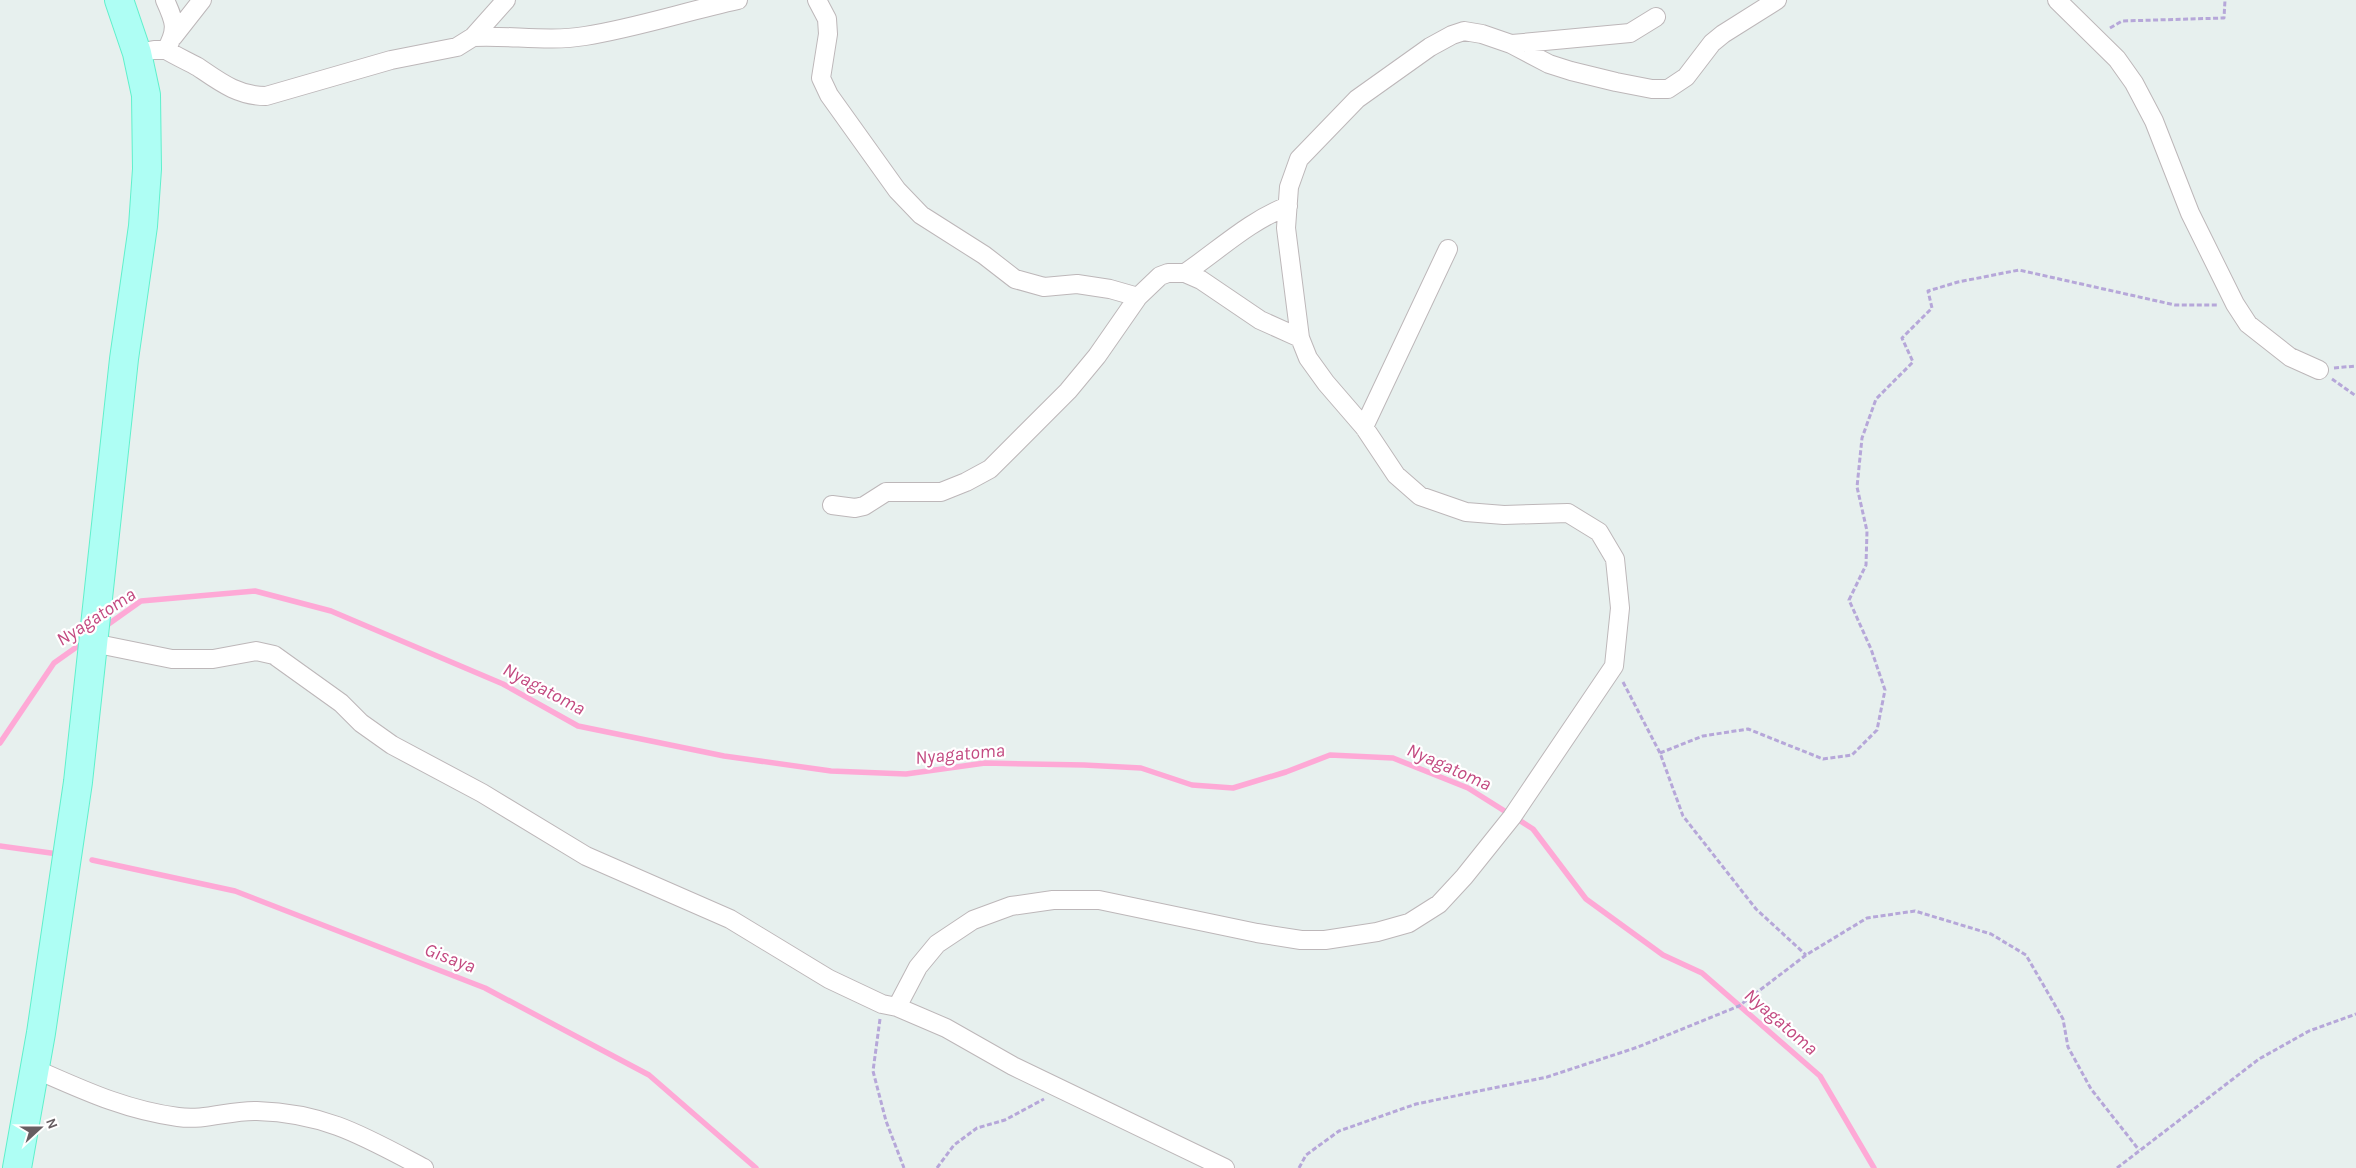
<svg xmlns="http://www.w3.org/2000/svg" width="2356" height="1168" font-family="Karla,sans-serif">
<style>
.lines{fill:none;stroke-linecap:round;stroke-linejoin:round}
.stream{stroke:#fea9d6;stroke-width:5.5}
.minor-casing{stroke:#bdb7b9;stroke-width:20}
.primary-casing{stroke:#60f0cc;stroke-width:30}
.path{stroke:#b6a7d9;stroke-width:3;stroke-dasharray:5 2.5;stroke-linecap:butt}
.minor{stroke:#fff;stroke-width:18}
.primary{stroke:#aefef4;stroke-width:28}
.labels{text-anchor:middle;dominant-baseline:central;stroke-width:4.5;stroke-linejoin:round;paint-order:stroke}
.water-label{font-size:19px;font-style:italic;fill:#c34a81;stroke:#fff}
</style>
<rect width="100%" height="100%" fill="#e7f0ee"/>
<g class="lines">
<path class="stream" d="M103,628L141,601L255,591L331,611L503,684L578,726L724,756L831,771L906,774L985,763L1084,765L1141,768L1192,785L1233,788L1286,772L1330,755L1393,758L1468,788L1533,829L1586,899L1663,955L1702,973L1820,1076L1874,1168
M0,743L54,663L85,641
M0,846L58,854
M92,860L235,891L485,988L649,1075L756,1168"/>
<g class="minor-casing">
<path id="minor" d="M817,0L827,19L828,34L821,78L829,95L897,190L921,215L984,255L1015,279L1044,287L1077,284L1110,289L1138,297
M2057,0L2117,59L2134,83L2154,121L2190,213L2235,304L2248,324L2290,357L2319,370
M173,37L202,0
M473,37C510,35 548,42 585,36C636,28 687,11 738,0
M1512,44L1630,33L1656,17
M166,50C176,56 187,61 198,67C220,82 238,96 266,96L391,60L457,47L473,37L506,0
M137,53L154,50H166C178,29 175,22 165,0
M1185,273C1219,250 1249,221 1288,206
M1364,427L1448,249
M832,505L855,508L864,506L886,492H941L966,482L990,469L1068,391L1097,356L1138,297L1160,276L1168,273H1185L1201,280L1260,320L1300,338
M93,643L172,659H213L256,651L274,655L341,703L361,723L392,745L482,793L586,856L730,919L829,979L882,1004L897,1007L946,1028L1013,1066L1225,1168
M897,1007L918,967L937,944L973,920L1011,906L1053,900H1099L1257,933L1301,940H1325L1377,932L1409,923L1439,904L1464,877L1512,817L1614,666L1620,608L1615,559L1599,532L1568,513L1504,515L1466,512L1420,496L1396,475L1364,427L1326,383L1308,358L1300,338L1286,228L1289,187L1299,159L1357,99L1430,47L1452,35L1464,31L1482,34L1511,44L1549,64L1571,71L1616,82L1652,89H1668L1686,77L1712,43L1723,34L1777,0
M35,1069C83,1090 125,1110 178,1117C205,1121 230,1110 257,1111C326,1113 365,1137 424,1168"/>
</g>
<g class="primary-casing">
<path id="primary" d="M17,1168L41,1033L78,782L124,359L143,226L147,169L146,95L137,53L119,0"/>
</g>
<path class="path" d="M2110,28L2122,21L2224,18L2225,0
M2334,368L2356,366
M2332,379L2356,396
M1623,682L1660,753L1683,816L1756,909L1806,955
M1660,753L1703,736L1748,729L1823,759L1852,755L1877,730L1885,690L1871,649L1849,600L1866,565L1867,531L1857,487L1862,438L1876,399L1913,362L1902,338L1932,308L1928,291L1958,282L2019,270L2175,305H2217
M880,1019L873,1071L886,1121L904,1168
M937,1168L954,1145L977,1128L1005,1120L1044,1099
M1299,1168L1306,1155L1339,1131L1416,1104L1547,1077L1638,1047L1739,1006L1806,955L1867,918L1915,911L1991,934L2026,955L2063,1019L2068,1047L2091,1089L2139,1150
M2117,1168L2259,1059L2309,1031L2356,1014"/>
<use href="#minor" class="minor"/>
<use href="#primary" class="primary"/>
</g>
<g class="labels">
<g class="water-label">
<text transform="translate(96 617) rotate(-33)">Nyagatoma</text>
<text transform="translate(544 689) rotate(28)">Nyagatoma</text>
<text transform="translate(960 754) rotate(-5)">Nyagatoma</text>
<text transform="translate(1449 767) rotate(24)">Nyagatoma</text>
<text transform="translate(450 958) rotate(21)">Gisaya</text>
<text transform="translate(1781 1022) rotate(41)">Nyagatoma</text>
</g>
</g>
<g transform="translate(40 1128) rotate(69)" stroke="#ffffff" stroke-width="4" paint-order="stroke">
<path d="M0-4L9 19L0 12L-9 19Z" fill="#675e62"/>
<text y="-8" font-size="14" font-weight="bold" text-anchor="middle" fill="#675e62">N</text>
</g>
</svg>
